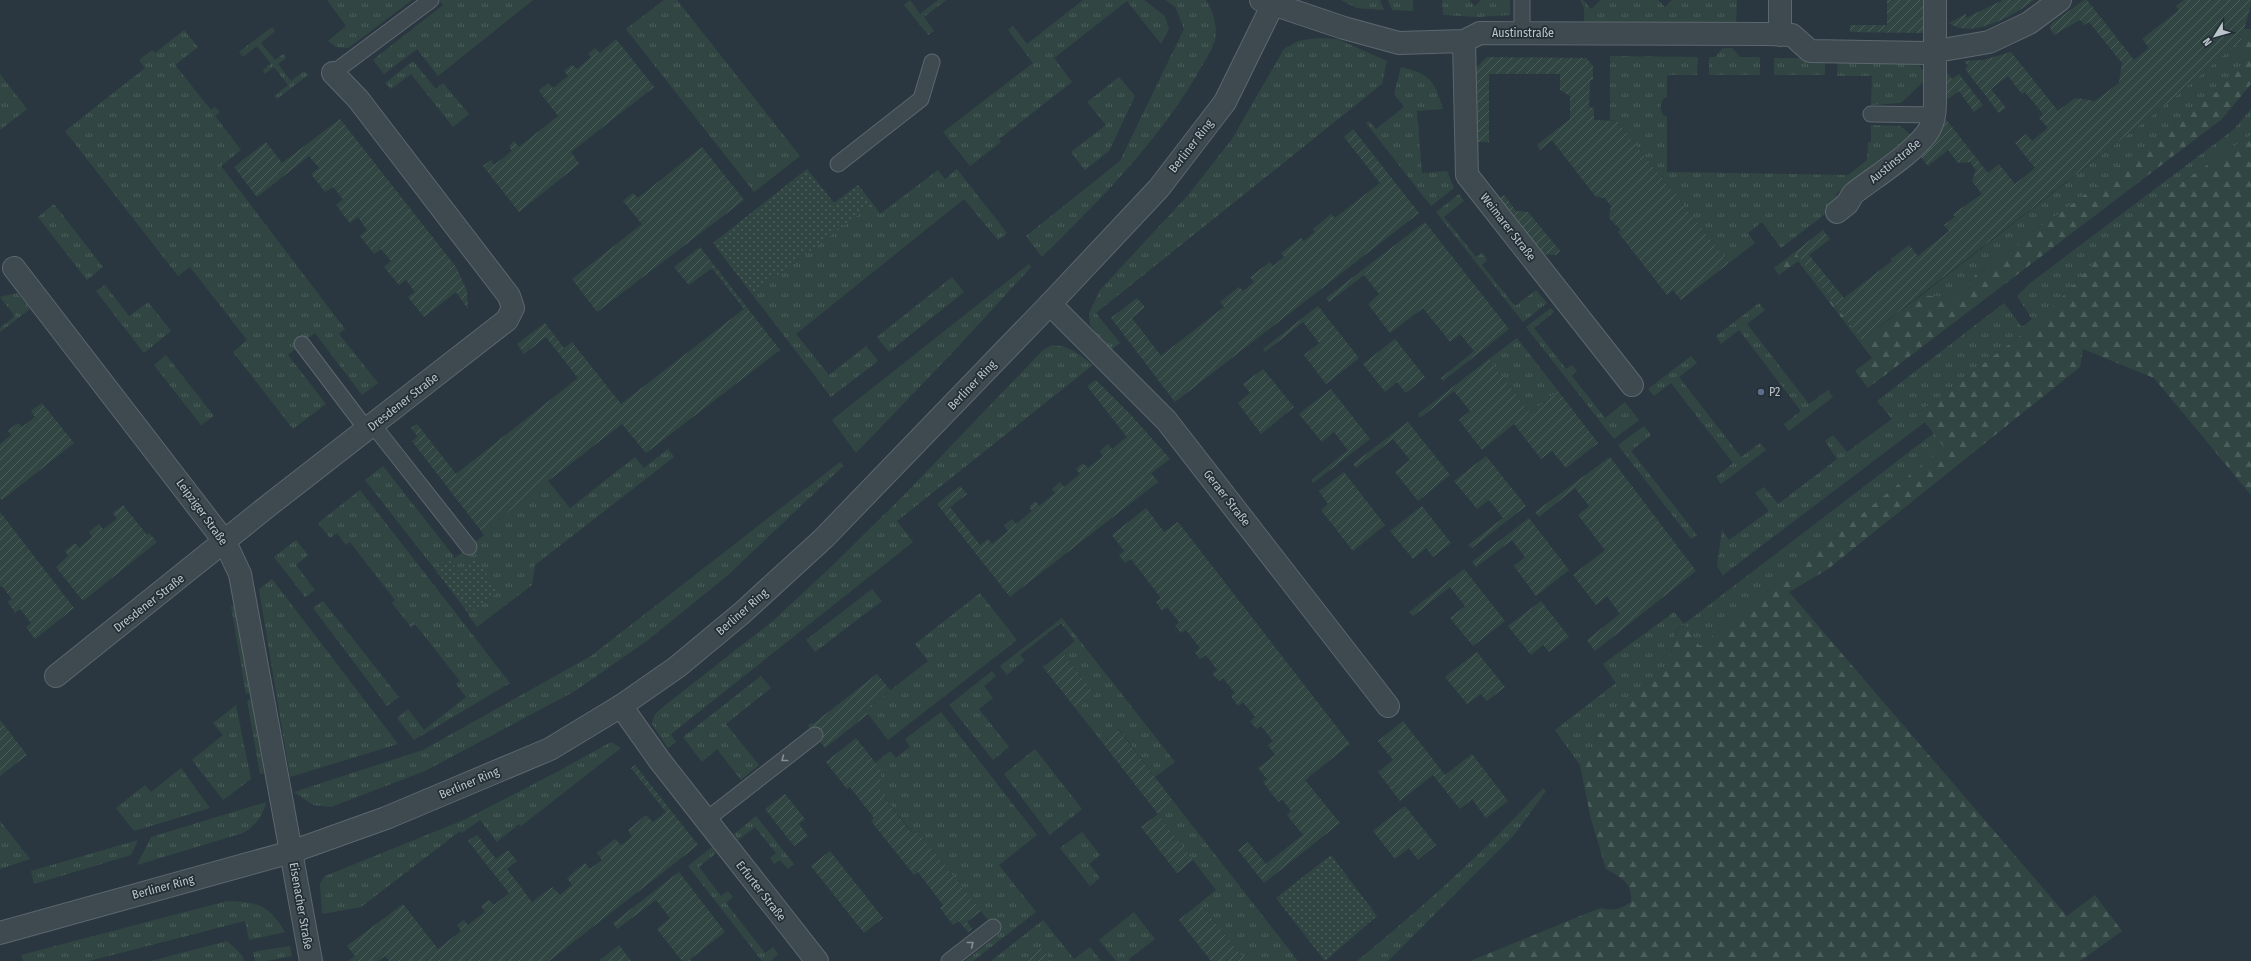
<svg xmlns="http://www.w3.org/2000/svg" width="2251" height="961" font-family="'Fira Sans Condensed',sans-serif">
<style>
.grass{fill:url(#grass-tufts)}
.forest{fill:url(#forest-firs)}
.park{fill:url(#park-dots)}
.garden{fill:url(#garden-furrows)}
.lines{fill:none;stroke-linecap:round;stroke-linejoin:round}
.service-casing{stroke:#5c676e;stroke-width:17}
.minor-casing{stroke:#5c676e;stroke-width:24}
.tertiary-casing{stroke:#5c676e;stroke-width:24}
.service{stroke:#3f4950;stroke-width:15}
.minor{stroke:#3f4950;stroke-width:22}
.tertiary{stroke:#3f4950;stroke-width:22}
.oneway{stroke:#838d93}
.service-dot{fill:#5c6f8a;stroke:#232e36;stroke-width:1.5}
.labels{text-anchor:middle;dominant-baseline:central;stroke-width:3.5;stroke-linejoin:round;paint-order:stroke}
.street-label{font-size:12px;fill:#bbc4ca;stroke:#232e36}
.poi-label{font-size:12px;fill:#bbc4ca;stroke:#232e36;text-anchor:start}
</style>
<defs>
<pattern id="grass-tufts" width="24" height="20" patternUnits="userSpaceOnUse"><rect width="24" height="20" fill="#314643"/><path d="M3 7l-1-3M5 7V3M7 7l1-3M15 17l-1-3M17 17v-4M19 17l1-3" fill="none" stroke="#4d5f5d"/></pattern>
<pattern id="forest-firs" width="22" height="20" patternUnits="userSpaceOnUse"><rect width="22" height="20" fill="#314643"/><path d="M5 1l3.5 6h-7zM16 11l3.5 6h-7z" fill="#4d5f5d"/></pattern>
<pattern id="park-dots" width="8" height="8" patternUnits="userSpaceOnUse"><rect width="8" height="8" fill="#314643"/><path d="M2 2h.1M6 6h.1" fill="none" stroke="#4d5f5d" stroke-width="1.8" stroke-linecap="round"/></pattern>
<pattern id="garden-furrows" width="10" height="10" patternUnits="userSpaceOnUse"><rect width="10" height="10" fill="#314643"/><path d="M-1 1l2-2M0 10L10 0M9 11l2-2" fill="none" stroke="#4d5f5d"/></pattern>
</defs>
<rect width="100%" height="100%" fill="#2b3740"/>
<path class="grass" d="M327,0H412L348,48L336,47L328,41L346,26Z
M439,0H533L438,76L417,49L384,74L373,60L443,5Z
M664,0H677L800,156L754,192L626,29Z
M910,0L920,14L938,0H946L924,17L934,31L928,35L904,5Z
M1083,0H1144L1165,16L1169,29L1161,44L1127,1L1054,58L1072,82L999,139L1001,142L970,166L943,132L1033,63L1008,30L1013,26L1027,44Z
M1166,0H1206C1213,11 1218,27 1215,40C1211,53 1201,66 1195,78C1154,146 1098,202 1042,257L1026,236L1120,161L1184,29L1176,8Z
M1341,0H1380L1384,10L1357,8Z
M1388,0H1413V11L1392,10Z
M1442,0H1469L1475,6L1481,0H1510V15L1478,17L1443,15Z
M1580,0H1583L1591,9L1601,0H1658L1665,7L1672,0H1737L1736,26L1584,25V8Z
M272,27L275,31L261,43L275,60L283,54L286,58L278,64L291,81L304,71L308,75L277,99L274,96L288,85L274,67L265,74L263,70L271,64L257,46L243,57L239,52Z
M184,30L198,47L175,65L211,110L215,107L220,112L215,116L241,150L221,166L345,329L339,334L378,383L362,395L315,333L288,355L326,404L293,429L233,352L247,340L190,267L178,276L65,131L145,68L139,60L152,50L155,53Z
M1318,38L1337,39L1387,61L1382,84L1096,313L1120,343L1112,349H1107L1090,325L1089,313L1100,290L1189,194L1232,139L1284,49L1298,41Z
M2236,44L2244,61L2220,90L2194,105L2180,124L2158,140L2123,161L2107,179L2027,236L2017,247L1975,275L1969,288L1952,298L1922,295L2168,103Z
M1723,48H1732L1740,57H1760V75H1709V57H1715Z
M1610,56L1698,57L1697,75H1667V98H1664C1659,105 1660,110 1664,116H1667V172L1848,175L1867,160L1868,142H1871V125L1900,126L1911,135L1836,194L1842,201L1781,248L1762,222L1748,233L1755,243L1729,263L1617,121L1610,120Z
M1774,58H1825V75H1774Z
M1838,58L1915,59L1923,71L1924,81L1901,103L1871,105L1872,76H1837Z
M413,61L436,89L443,83L469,114L453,127L411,74L391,89L385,83Z
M1401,67C1429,73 1435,81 1443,109L1417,111L1422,173L1447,171L1454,188L1431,206L1366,123L1369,121L1376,129L1404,107L1394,94Z
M0,74L27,109L0,130Z
M1119,77L1135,96L1109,151L1085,170L1071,152L1106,125L1087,102Z
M2251,109V135L2144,208L2040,321L1918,413L1925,422L1723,575L1717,566L1722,530L1729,540L1769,511L1755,493L1764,487L1778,504L1837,459L1825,441L1833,435L1847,452L1892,419L1877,401L2004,303L2022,327L2032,319L2017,296L2029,284L2233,130Z
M957,169L1007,233L998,240L964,199L796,334L829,375L866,346L878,361L831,397L752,294L873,204L880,214L938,170L945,179Z
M1459,194L1464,201L1444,217L1476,257L1482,253L1487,260L1482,265L1515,306L1536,290L1547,303L1523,322L1436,212Z
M54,204L103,267L87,280L38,217Z
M1029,264L1031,267L955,350L856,453L832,420Z
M952,277L964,292L889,352L877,337Z
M105,285L129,316L148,302L171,331L144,353L96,291Z
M17,293L30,309L0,332V328L15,316L0,297Z
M1759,303L1765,310L1747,324L1809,404L1828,390L1833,397L1789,431L1784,424L1801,411L1739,330L1721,344L1716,336Z
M1551,308L1554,312L1534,328L1566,369L1572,365L1577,371L1572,376L1605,418L1625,402L1639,420L1614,439L1526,327Z
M1517,338L1558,391L1530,413L1489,359Z
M1052,345C1069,345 1080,355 1093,365L897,521L913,542L671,734L676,742L668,748L652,724L654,716L658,711L774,620L835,563L907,492L1043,350Z
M166,355L214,416L201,425L154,365Z
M1691,356L1697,363L1679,377L1741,457L1760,443L1766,450L1721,484L1716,477L1733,463L1671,383L1654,396L1648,389Z
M1644,426L1651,435L1631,451L1697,535L1691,539L1618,445Z
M1934,433L1944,447L1700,646L1684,624L1676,630L1669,662L1603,728L1580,765L1555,730L1616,683L1603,664L1674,612L1684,624Z
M668,449L674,457L535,565L532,585L477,627L468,615L499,591L458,571L448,558L434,568L365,480L383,466L455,558L484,535L482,532L548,481L570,508L635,457L644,468Z
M840,462L843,466L728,575L648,640L575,691L425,771L331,807L313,805L294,792L423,750L591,656Z
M360,490L510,683L414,740L397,718L408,709L424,730L466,697L456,684L460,681L415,624L411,627L392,603L395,600L350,542L346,545L337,533L330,538L318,523Z
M296,540L308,555L296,565L315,590L305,597L274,557Z
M272,579L398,744L290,777L259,589Z
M872,589L882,601L815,652L806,640Z
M980,593L1017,640L888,740L865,710L928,661L915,644Z
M323,601L399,697L387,706L313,608Z
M231,606H235L250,693L246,694Z
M1062,618L1175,762L1155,777L1119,729L1102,742L1076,709L1095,694L1062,652L1075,641L1061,623L1020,655L1025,660L1007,675L1000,666Z
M992,671L996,676L984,686L993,698L979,709L1009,747L993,760L949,705Z
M761,676L771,688L726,724L759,765L741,780L717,749L702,762L683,737Z
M251,699L264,773L260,774L247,700Z
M236,705L251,779L223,800L192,760L223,735L213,723Z
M941,712L1037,835L999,865L1036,912L973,961H965L999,934L919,833L912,832L880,792L881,770L875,763L890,751L896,758L910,747L905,739Z
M611,742L621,748L521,826L519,824L497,842L480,820L462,833L460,831L361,907L322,914L320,884L325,876L466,819L557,772Z
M1035,749L1082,809L1050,835L1004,774Z
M181,768L210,808L134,831L116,808L145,785L151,792Z
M1543,788L1546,791L1514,835L1388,961H1357C1423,907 1486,850 1543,788Z
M266,802C263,816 256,825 243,833L137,865L151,837Z
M1174,802L1298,961H1246L1200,903L1216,890L1158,814Z
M756,816L794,864L788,869L780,860L774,864L770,858L776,853L755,827L738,840L734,834Z
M0,821L30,859L0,869Z
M1082,832L1100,855L1089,864L1100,878L1090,886L1060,848Z
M138,840L131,855L34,884L31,871Z
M712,847L716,853L699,867L721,896L728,891L733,897L726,903L765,953L773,947L778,954L771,961H762L688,866Z
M227,901C259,902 268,905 285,932L249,940L245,921L89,961H23L21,955Z
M1134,912L1155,939L1129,959L1130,961H1116L1099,940Z
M1043,920L1074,959L1090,947L1101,961H1051L1041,948L1024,961H991Z
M227,941L242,955L244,961H151Z
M290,946L292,956L267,961H255L253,952Z"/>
<path class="forest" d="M2244,29H2251V84L2222,119L1868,388L1855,371L1872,358L1798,261L1779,275L1774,268L1795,252L1862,340L1922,295L1952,298L1969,288L1975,275L2017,247L2027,236L2107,179L2123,161L2158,140L2180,124L2194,105L2220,90L2244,61L2236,44L2241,40Z
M2251,135V495L2154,378L2083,349L2080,367L1828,569L1789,592L2067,916L2095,895L2122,931L2080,961H1470L1600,908C1613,911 1620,910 1631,902C1633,882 1621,878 1606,869L1591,819L1580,765L1603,728L1669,662L1676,631L1684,624L1700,646L1944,447L1918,413L2040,321L2144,208Z"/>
<path class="park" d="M807,169L834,203L858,185L873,204L752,294L713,243Z
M448,558L458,571L474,558L499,591L469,614L434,568Z
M1331,855L1377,916L1325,961L1276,898Z"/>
<path class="garden" d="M1887,0H1923V33L1850,32V25H1887Z
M2003,0H2034C2015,15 1971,40 1949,23L1966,14V18Z
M2084,0H2087L2134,60L2149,48L2142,39L2179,10L2176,6L2184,0H2251V5L2241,40L2168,103L1862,340L1795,252L1823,230L1830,239L1809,255L1844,298L1892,261L1891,259L1909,245L1918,256L1949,231L1944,225L1955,217L1953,214L1982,194L1972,181L1976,170L1970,162L1958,163L1948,150L1928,166L1919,155L1939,136L1945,118L1988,173L1999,164L2015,184L2035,168L2015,143L2026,134L2032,141L2048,128L2039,118L2043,114L2025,92L2022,94L2008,76L1991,89L2006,108L1999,113L1965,69L1968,66L1964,61L1983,60L2011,52L2058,111L2075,98L2095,101L2119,83L2122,63L2089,22L2084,25L2080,20L2054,35L2050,28L2051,24Z
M616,39L654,87L571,152L579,164L519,212L483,166L491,160L494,165L512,151L509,146L514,141L519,147L558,116L539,91L548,83L553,88L568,76L564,71L572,65L577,69L591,57L588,54L595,48L600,53Z
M1487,57L1586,58L1593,66V80H1590L1589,107L1594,108V120L1617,121L1729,263L1681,300L1673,290L1667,295L1618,232L1621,230L1609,218L1611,206L1605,198L1596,197L1552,140L1540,150L1537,145L1570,119V96L1560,90V74H1489V142H1474L1473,71Z
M1947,73L1952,79L1959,74L1983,105L1974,112L1959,91L1948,99L1945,97L1944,75Z
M340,119L456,267L467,291L468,309L456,292L424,317L408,297L415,292L406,280L399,285L384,267L391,261L381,249L374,254L360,236L367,230L358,217L350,223L336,205L343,199L333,187L325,192L311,174L319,168L309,156L257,197L234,167L266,142L282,163Z
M1353,129L1419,213L1175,402L1111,318L1137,298L1145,307L1132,318L1161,356L1224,307L1220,302L1239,287L1243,291L1254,282L1250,277L1270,262L1273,266L1284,257L1281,253L1301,238L1304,241L1315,232L1313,229L1331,214L1335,218L1380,183L1344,137Z
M702,147L744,200L597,312L572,279L642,224L623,201L633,193L638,198Z
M1504,195L1516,211L1528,212L1560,251L1556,255L1539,254L1497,200Z
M1425,222L1509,329L1443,381L1441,378L1474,351L1460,334L1450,342L1423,308L1390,333L1368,304L1379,294L1364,275L1329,302L1326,298Z
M700,247L780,350L646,453L622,424L482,532L412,441L418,437L411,428L417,424L456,474L578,378L546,337L524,354L517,344L545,323L564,348L572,342L621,404L744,309L712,268L689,285L674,267Z
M1318,306L1359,358L1326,384L1304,355L1319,343L1303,322L1265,352L1263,349Z
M1395,339L1425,377L1406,393L1397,382L1385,392L1363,364Z
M1489,359L1530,413L1558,391L1598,443L1566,468L1552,451L1541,459L1514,424L1482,450L1459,420L1470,411L1454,391L1420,418L1418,414Z
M1263,369L1294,407L1261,434L1238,403L1250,393L1243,384Z
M1096,380L1131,415L1170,459L1151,473L1158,482L1010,597L937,504L960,486L967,494L950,507L980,545L988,539L992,544L1008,531L1004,526L1012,519L1016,524L1032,511L1029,507L1035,501L1039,506L1055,493L1052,489L1060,482L1064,487L1080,474L1076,469L1083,463L1088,468L1103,456L1100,451L1108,444L1112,449L1127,437L1087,386Z
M1331,389L1370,439L1313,483L1311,480L1348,450L1334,432L1322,442L1299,414Z
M42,403L74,443L2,500L0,498V444L11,435L8,431L18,423L22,427L35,417L31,411Z
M1408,422L1450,475L1418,501L1395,472L1410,460L1393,439L1356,468L1353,464Z
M1486,456L1526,506L1472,548L1468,545L1503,518L1489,500L1477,509L1454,481Z
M1610,457L1696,571L1595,651L1587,640L1620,614L1607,596L1596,605L1573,575L1605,550L1578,515L1589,506L1575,488L1539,517L1535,512Z
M1344,472L1385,525L1353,551L1321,510L1328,504L1319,491Z
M123,505L147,535L149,533L157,542L83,601L56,567L68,556L65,551L75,543L79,548L92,537L89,532L99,524L103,529L117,519L113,513Z
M1422,506L1451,543L1433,557L1426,548L1413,559L1390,531Z
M1146,508L1164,532L1178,522L1350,744L1305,780L1340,823L1264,883L1238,850L1248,842L1266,864L1303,835L1287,815L1291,811L1282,799L1278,802L1263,782L1267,779L1258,768L1275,755L1268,745L1273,741L1261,726L1256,729L1250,721L1255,717L1243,702L1238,706L1231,696L1235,693L1223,678L1219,681L1212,674L1217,670L1206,655L1200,659L1195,653L1200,648L1186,630L1181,633L1175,626L1179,622L1167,607L1162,611L1156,602L1161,598L1131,559L1125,563L1119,555L1124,551L1112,535Z
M0,512L74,608L35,639L26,627L31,623L20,609L15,613L8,602L12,599L2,586L0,587Z
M1529,518L1569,570L1536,596L1514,566L1525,557L1512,540L1476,567L1472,562Z
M1464,569L1505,621L1473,646L1450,618L1465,606L1450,587L1413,616L1409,612Z
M1541,601L1569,637L1549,652L1543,645L1531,655L1508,626Z
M1062,652L1095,694L1076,709L1043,667Z
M1477,652L1505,687L1487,701L1481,694L1467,704L1445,677Z
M877,674L890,690L865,710L868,714L825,748L808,726L812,723L813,724Z
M0,720L27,755L0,776Z
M1403,721L1445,775L1472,754L1508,801L1486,818L1472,799L1460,809L1433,775L1400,801L1378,772L1393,760L1378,741Z
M1118,729L1174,802L1158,814L1193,860L1177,873L1141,827L1158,814L1102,742Z
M856,738L881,770L880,792L911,832L919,833L981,911L967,922L972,929L968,932L959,921L953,925L940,908L943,905L918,872L914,875L871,821L874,818L850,787L847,789L826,762Z
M635,765L698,845L549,961H389L385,956L378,961H349L355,956L347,946L403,904L438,949L461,931L457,925L464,920L468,925L485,912L481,906L489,900L494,905L509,893L468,841L477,835L496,859L508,850L517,861L507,869L532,902L552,887L560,895L572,885L567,878L585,863L590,869L602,860L597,853L615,839L621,845L632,837L628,830L646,815L653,822L666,812L631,768Z
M785,794L805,819L799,824L808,836L794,846L765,809Z
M1405,806L1436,845L1418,860L1409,848L1395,859L1373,831Z
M830,851L883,918L864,933L811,866Z
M679,872L725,932L690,959L691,961H682L657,929L670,918L656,900L617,929L613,923Z
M1200,903L1246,961H1211L1179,920Z
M619,945L631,961H601L600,960Z
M1041,948L1051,961H1024Z"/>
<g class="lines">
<g class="service-casing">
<path id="service" d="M1522,0V33
M333,73L431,0
M1871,114L1935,115
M838,164L921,99L932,62
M302,344L367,430
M373,425L469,547
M706,820L815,735
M949,961L993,927"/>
</g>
<g class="minor-casing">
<path id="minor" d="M1261,0L1344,28L1399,43L1464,41L1480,33L1767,34L1792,35L1810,51L1925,53L1989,42L2029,23L2060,0
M1780,0V35
M1464,41L1467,175L1632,385
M1837,212L1847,204L1853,194C1873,178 1917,151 1929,130C1934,122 1935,113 1935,103V0
M14,268L225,542L240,574L311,961
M1050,304L1166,420L1388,706
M56,676L273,502L507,320L513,308L509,296L358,99L333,73
M621,706L660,761L817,961"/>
</g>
<g class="tertiary-casing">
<path id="tertiary" d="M0,933L291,852L386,818L550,749L621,706L677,667L742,613L824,538L1050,304L1159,188L1225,102L1275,0"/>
</g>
<use href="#service" class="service"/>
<use href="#minor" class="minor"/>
<use href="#tertiary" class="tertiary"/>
</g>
<defs><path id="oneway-chevron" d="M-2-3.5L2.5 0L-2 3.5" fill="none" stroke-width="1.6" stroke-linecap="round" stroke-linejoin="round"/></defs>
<g class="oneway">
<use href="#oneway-chevron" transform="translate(784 759) rotate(142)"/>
<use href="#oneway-chevron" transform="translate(971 944) rotate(-38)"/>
</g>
<circle class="service-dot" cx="1761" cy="392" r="4"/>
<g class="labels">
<g class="street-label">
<text x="1523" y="33">Austinstraße</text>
<text transform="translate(1191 146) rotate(-52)">Berliner Ring</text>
<text transform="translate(1895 161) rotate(-39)">Austinstraße</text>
<text transform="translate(1508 227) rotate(52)">Weimarer Straße</text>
<text transform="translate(972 385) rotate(-46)">Berliner Ring</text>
<text transform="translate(403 402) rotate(-38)">Dresdener Straße</text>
<text transform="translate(1227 498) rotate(52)">Geraer Straße</text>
<text transform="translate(202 512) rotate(54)">Leipziger Straße</text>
<text transform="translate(149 603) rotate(-38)">Dresdener Straße</text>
<text transform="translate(742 612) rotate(-41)">Berliner Ring</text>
<text transform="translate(469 783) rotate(-23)">Berliner Ring</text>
<text transform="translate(163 887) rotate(-15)">Berliner Ring</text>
<text transform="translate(761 891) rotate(52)">Erfurter Straße</text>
<text transform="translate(301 906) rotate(80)">Eisenacher Straße</text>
</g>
<g class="poi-label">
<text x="1769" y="392">P2</text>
</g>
</g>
<g transform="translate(2215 36) rotate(233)" stroke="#232e36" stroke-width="3" paint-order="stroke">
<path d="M0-3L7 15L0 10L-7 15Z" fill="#bbc4ca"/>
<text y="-6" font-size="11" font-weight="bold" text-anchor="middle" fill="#bbc4ca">N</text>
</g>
</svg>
